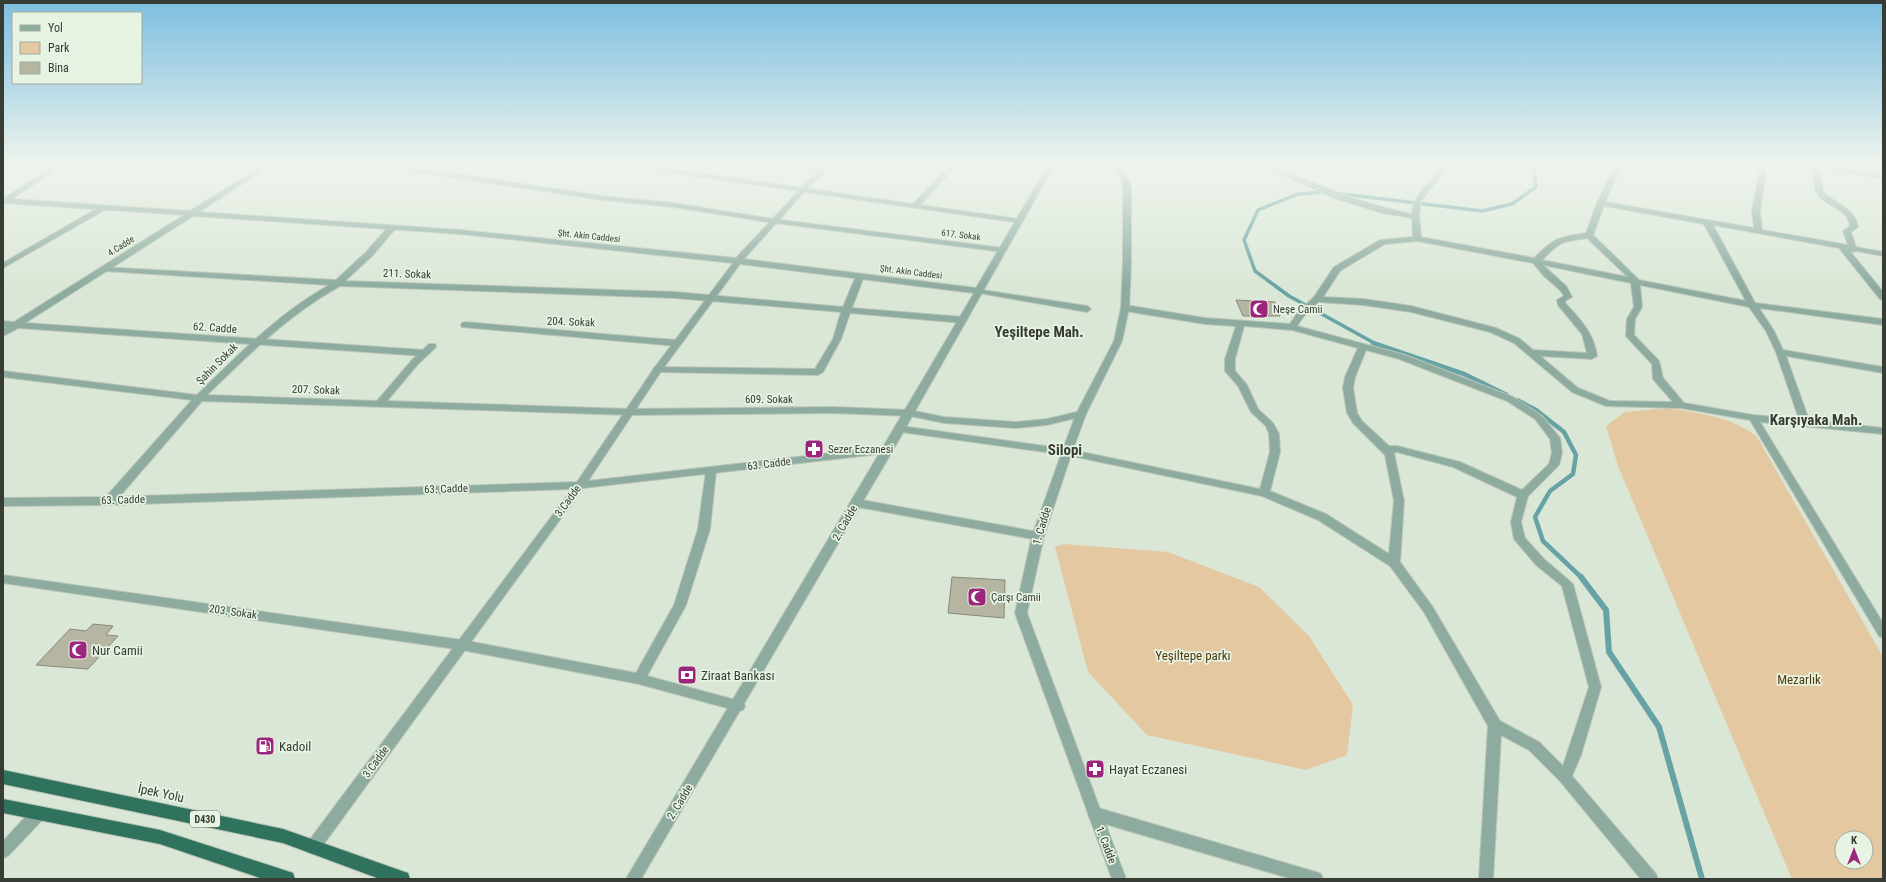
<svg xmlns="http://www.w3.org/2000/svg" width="1886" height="882" font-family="'Roboto Condensed',sans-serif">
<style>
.green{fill:#e4c8a1;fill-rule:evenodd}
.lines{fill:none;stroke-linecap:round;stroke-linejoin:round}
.stream-far2{stroke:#67a2a5;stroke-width:3.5}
.stream-far1{stroke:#67a2a5;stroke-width:4.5}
.stream{stroke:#67a2a5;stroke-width:6}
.building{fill:#b5b5a2;stroke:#898977}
.minor-casing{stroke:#b9c5b6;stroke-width:2}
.tertiary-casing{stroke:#b9c5b6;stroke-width:2}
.trunk-casing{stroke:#b9c5b6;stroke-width:2}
.minor{fill:#8dab9f;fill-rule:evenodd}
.tertiary{fill:#8dab9f;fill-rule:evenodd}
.trunk{fill:#2f725e;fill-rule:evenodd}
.labels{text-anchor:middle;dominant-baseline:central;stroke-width:3.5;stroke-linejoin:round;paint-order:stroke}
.far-street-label{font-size:9px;fill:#373c35;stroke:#e7f4e3}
.shield{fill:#e7f4e3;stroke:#6c7369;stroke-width:1}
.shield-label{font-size:10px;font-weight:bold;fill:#373c35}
.street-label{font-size:11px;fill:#373c35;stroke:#e7f4e3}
.poi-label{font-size:11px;fill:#373c35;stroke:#e7f4e3;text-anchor:start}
.near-poi-label{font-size:13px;fill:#373c35;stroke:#e7f4e3;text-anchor:start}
.near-park-label{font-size:13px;fill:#52380d;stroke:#e7f4e3}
.near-street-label{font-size:13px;fill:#373c35;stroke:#e7f4e3}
.district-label{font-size:15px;font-weight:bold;fill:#373c35;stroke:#e7f4e3}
</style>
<rect width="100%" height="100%" fill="#dae7d6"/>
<path class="green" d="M1670,408C1700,414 1734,417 1757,437L1883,657V879H1792L1618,466L1606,426L1625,412ZM1842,838H1866V862H1842Z
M1064,544L1168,552L1259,587L1309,636L1353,705L1347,755L1306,770L1147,735L1088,672L1055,547Z"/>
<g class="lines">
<path class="stream-far2" d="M1324,192L1298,194L1258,210L1244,240L1255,271L1289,296L1376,344
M1334,193L1482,211L1512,204L1536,187L1533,164"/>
<path class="stream-far1" d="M1373,343L1464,374L1507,395
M1517,400L1536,410L1564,432L1576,455L1573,474L1550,491L1535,517L1543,541L1582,578"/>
<path class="stream" d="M1581,577L1606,610L1609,652L1659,727L1702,879"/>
</g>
<path class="building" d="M1236,300L1275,302L1280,316H1243Z
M952,577L1005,580L1004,618L948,613Z
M93,624L113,626L106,635L118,636L88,669L36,665L70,629L86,631Z"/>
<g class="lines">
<g class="minor-casing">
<path id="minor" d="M372,164H389L603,196L673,203L774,219L1003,248L1007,250L1003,252L774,223L673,207L603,200L375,166Z
M622,164H640L913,204L951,164H958L920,205L1019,219L1023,221L1019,223L625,166Z
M793,164H804L826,171L823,173Z
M1096,164H1106L1121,169L1132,164H1141L1121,173Z
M1259,164H1268C1315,184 1361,204 1412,214C1413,194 1430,184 1440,169L1437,164H1443L1446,169L1421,201L1419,214L1421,237L1534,258C1556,237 1556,238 1586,233L1597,203L1616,164H1622L1605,202L1754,228L1752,210L1761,164H1767L1760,210L1762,230L1848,245L1843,231L1850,226C1847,207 1828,208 1818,195C1814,190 1813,171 1813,164H1822L1883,175V179L1820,168L1823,192C1837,205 1854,207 1858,227L1851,232L1856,247L1883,252V256L1856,251L1853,252L1849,250L1883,292V300L1880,299L1839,248L1713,225L1755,303L1883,319V325L1759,308L1774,331L1783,350L1883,367V373L1786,356L1809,420L1883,428V434L1760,422L1883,623V638L1879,636L1750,420L1681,408L1606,406L1572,392L1514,343L1490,332L1411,312L1363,305L1319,302L1304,316L1297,326L1405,355L1513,397L1541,415L1560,438L1562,453L1559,465L1528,496L1521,522L1525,538L1544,559L1573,584L1601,687L1581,755L1572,776L1656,874L1658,879H1641L1560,781L1529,750L1501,735L1493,879H1479L1488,726L1424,612L1390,566L1318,520L1262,496L1067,455L901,432L896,429L901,426L1067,449L1260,489L1270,452L1269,434L1266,426L1251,412L1238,386L1225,371V359L1236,326L1205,324L1125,311L1121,308L1125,305L1205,318L1290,324L1298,312L1314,297L1334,267L1380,240L1413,237L1412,218L1382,213L1334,198ZM1604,206L1704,224L1746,301L1639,280L1593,235ZM1587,238L1628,277L1542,260C1561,241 1561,242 1587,238ZM1417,241L1533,263L1544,276L1560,290L1564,296L1557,300L1558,305L1582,334L1587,353L1533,350L1520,339L1496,328L1411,306L1363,299L1323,297L1340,271L1348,266L1385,244ZM1543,265L1631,283L1634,307L1627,319L1626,336L1652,364L1653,379L1673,402L1610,401L1578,388L1540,356L1592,359L1597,356C1594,334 1581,320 1566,304L1565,301L1572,297L1566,286ZM1640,285L1749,307L1766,331L1776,352L1799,419L1753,415L1684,403L1663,378L1659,361L1634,335L1635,319L1642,307ZM1244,326L1292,330L1358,348L1345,377L1343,388L1347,413L1353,423L1385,455L1394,501L1389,554L1326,514L1270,491L1280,452L1279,434L1273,423L1258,409L1247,385L1235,371V359ZM1366,350L1399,359L1507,401L1535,419L1550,439L1552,453L1549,464L1522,490L1460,462L1397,446H1389L1362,421L1357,413L1353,388L1355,377ZM1397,452L1453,467L1517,497L1511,522L1514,539L1536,565L1562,586L1589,687L1563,766L1539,742L1500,721L1432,606L1400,562L1404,501L1394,453Z
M1879,164H1883V167Z
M101,206H107L108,208L3,268V263Z
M389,226H392L396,228L372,256L345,281L675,292L843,307L856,276L860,274L864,276L852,308L963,317L967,320L963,323L850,313L841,339L823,372L818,375L658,372L655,371L653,369L655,367L815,369L833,339L841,312L675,298L340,286C289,314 248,355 207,395L377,401L412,360L429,344H435L436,346L435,348L418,364L387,401L629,409L832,407L910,410L944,417L1015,422L1047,419L1081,411L1086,414L1084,416L1047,425L1015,428L944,423L910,416L832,413L629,415L202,401L113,504H105L104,501L105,498L192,400L3,377V371L197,395C238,355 279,313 329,285L104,271H101V267L336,280L366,252Z
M976,289L1087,306L1091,309L1087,312L979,293L975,291Z
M465,322L650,338L677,340L681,343L677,346L462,327L461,325L462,323Z
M711,468L716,471L710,529L686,605L647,676L743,702L745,706L743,710L738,711L639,684L462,650L3,583V575L462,640L636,673L674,605L698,529L706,471Z
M856,499L1038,532L1042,533L1044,536L1042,539L1038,540L852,506L851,503L852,500Z
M39,806L44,808L46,813L44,818L8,856L3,858V841L34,808Z
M1095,807L1316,872L1321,874L1323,879H1292L1095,821L1090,819L1088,814L1090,809Z"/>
</g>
<g class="tertiary-casing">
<path id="tertiary" d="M56,164H64L12,199L190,211L265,164H273L199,212L460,230L736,258L809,180L828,164H835L813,182L744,259L976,288L1049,164H1055L893,450L641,879H626L879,454L583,488L318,852L313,854L308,852L306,847L308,842L572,489L109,505L3,506V498L109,497L577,482L655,367L733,263L460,234L193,216L25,323L424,350L428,353L424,356L18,328L3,336V329L7,327H3V321L14,322L184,215L3,203V199ZM740,264L974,293L883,447L588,481L662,370Z
M1121,169L1124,171L1131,186V263L1129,308L1122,341L1086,414L1072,452L1044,536L1027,613L1126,879H1112L1015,613L1032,536L1062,452L1076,414L1114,341L1121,308L1123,263V186L1118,171Z"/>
</g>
<g class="trunk-casing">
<path id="trunk" d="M3,770L283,829L402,871L408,873L410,879H380L283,843L3,784Z
M3,799L160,830L287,871L293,873L295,879H263L160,844L3,813Z"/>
</g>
<use href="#minor" class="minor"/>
<use href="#tertiary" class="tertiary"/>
<use href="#trunk" class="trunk"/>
</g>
<linearGradient id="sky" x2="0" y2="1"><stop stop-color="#7cbee0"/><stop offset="0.57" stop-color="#eef4ed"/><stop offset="1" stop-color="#eef4ed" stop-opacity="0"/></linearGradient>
<rect width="1886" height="288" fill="url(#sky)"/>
<defs>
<g id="mosque-square" transform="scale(1)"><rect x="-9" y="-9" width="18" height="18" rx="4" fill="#9c257e" stroke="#e7f4e3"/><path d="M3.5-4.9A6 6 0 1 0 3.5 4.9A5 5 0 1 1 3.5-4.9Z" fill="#fff"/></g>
<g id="pharmacy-square" transform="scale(1)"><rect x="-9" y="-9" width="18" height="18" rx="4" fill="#9c257e" stroke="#e7f4e3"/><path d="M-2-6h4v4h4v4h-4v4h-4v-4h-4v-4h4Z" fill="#fff"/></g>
<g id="bank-square" transform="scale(1)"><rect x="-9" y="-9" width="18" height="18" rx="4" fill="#9c257e" stroke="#e7f4e3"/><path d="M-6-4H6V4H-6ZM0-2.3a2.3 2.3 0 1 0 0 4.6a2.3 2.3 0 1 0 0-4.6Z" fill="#fff"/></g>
<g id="fuel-square" transform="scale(1)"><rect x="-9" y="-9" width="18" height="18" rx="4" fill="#9c257e" stroke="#e7f4e3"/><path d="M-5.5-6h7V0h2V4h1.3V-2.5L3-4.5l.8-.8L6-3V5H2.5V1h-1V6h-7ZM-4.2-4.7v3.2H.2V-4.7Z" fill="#fff"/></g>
</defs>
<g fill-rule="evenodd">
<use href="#mosque-square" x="1259" y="309"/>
<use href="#pharmacy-square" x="814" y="449"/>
<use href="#mosque-square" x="977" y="597"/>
<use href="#mosque-square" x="78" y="650"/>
<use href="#bank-square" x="687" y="675"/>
<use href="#fuel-square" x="265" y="746"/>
<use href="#pharmacy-square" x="1095" y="769"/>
</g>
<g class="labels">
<g class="far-street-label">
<text transform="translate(961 235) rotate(7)">617. Sokak</text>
<text transform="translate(589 236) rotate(6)">Şht. Akin Caddesi</text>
<text transform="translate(121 246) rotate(-33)">4.Cadde</text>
<text transform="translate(911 272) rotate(7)">Şht. Akin Caddesi</text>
</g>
<rect class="shield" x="190" y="811" width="30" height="16" rx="3"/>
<g class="shield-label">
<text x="205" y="819">D430</text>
</g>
<g class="street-label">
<text transform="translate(407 274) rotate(2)">211. Sokak</text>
<text transform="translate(571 322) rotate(2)">204. Sokak</text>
<text transform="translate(215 328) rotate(4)">62. Cadde</text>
<text transform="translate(217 364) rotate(-45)">Şahin Sokak</text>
<text transform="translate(316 390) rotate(2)">207. Sokak</text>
<text x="769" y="399">609. Sokak</text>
<text transform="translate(769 464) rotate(-7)">63. Cadde</text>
<text transform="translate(446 489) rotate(-2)">63. Cadde</text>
<text transform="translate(123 500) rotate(-2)">63. Cadde</text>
<text transform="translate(568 501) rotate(-54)">3.Cadde</text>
<text transform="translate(845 523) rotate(-60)">2. Cadde</text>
<text transform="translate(1042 526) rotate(-73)">1. Cadde</text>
<text transform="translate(233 612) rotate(8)">203. Sokak</text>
<text transform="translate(376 762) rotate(-54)">3.Cadde</text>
<text transform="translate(680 802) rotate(-59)">2. Cadde</text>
<text transform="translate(1106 845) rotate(69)">1. Cadde</text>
</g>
<g class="poi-label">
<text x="1273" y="309">Neşe Camii</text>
<text x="828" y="449">Sezer Eczanesi</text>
<text x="991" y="597">Çarşı Camii</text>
</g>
<g class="near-poi-label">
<text x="92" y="650">Nur Camii</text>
<text x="701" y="675">Ziraat Bankası</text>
<text x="279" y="746">Kadoil</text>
<text x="1109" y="769">Hayat Eczanesi</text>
</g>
<g class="near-park-label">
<text x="1193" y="655">Yeşiltepe parkı</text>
<text x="1799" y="679">Mezarlık</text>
</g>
<g class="near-street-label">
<text transform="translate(161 793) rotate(12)">İpek Yolu</text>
</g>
<g class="district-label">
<text x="1039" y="332">Yeşiltepe Mah.</text>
<text x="1816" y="420">Karşıyaka Mah.</text>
<text x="1065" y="450">Silopi</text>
</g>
</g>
<rect width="1886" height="882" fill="none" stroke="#373c35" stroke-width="8"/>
<rect x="12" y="12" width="130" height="72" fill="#e7f4e3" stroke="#a1aa9d"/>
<rect x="20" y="25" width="20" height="6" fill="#8dab9f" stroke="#a1aa9d"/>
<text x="48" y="32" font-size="12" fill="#373c35">Yol</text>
<rect x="20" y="42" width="20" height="12" fill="#e4c8a1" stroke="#a1aa9d"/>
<text x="48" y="52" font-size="12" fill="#373c35">Park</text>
<rect x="20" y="62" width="20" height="12" fill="#b5b5a2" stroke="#a1aa9d"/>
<text x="48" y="72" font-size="12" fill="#373c35">Bina</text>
<g transform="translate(1854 850)"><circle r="19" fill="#e7f4e3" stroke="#a1aa9d"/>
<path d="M0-3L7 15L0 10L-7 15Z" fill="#9c257e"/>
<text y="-6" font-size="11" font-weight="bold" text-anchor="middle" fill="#373c35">K</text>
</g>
</svg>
